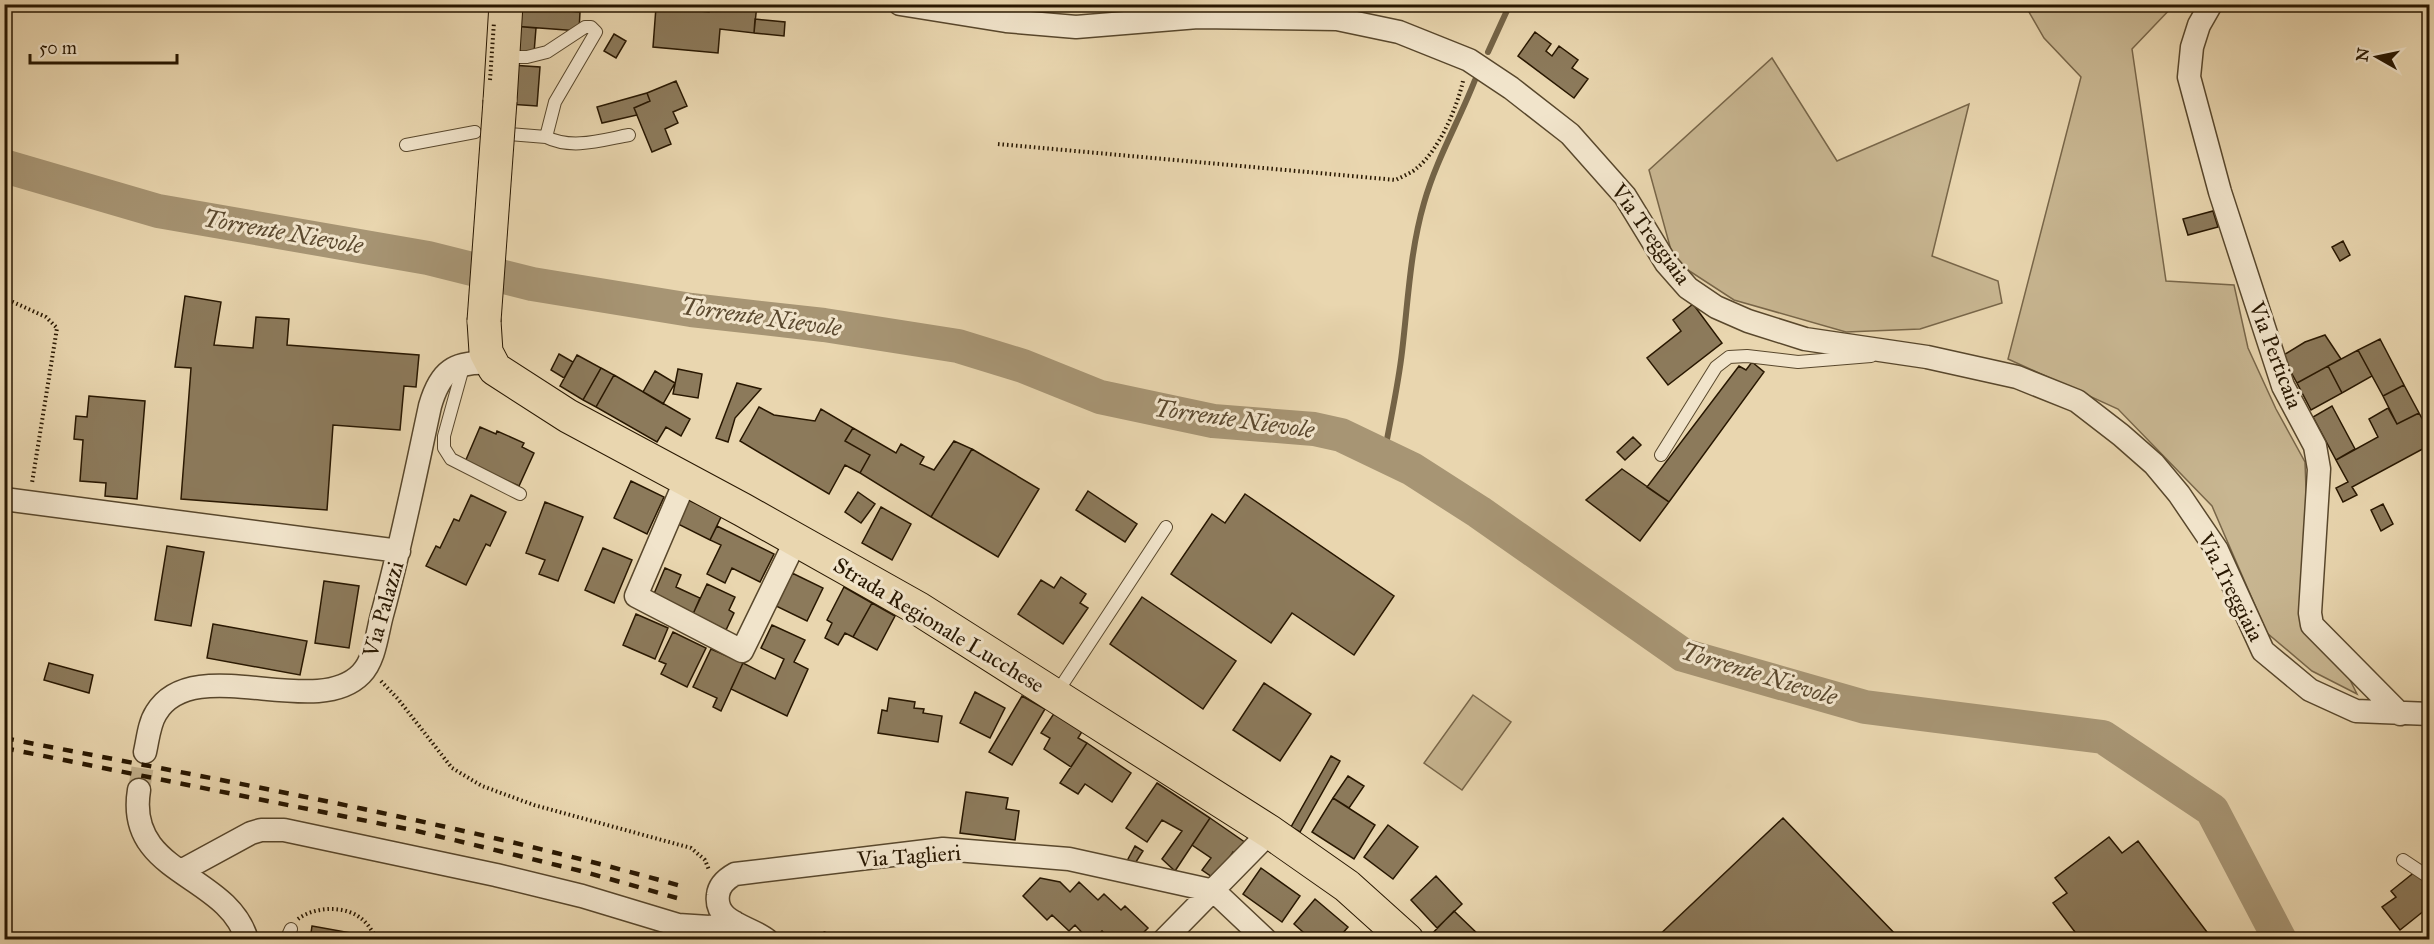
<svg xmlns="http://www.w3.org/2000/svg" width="2434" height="944" font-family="'IM FELL Great Primer',serif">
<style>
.green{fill:#c8b691;stroke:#786649;stroke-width:1.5}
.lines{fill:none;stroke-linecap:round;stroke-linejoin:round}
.stream{stroke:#746346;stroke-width:6}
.river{stroke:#a79574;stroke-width:34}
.building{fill:#8c7a5b;stroke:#281701;stroke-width:1.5}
.minor-tunnel{stroke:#c2b08c;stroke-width:22;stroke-dasharray:22 11;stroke-linecap:butt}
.service-casing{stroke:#58472c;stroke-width:14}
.minor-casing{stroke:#58472c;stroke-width:25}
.primary-casing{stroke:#281701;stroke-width:35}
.path{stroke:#281701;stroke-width:4;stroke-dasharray:1.5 3;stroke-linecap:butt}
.service{stroke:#f1e4cb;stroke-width:12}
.minor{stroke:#f1e4cb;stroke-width:22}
.primary{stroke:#e9d6af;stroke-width:33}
.rail{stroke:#281701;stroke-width:4.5;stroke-dasharray:10 10;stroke-linecap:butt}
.primary-bridge-casing{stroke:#281701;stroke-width:35;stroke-linecap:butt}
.path-bridge{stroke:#281701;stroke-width:4;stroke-dasharray:1.5 3;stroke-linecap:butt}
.primary-bridge{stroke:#e9d6af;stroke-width:33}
.labels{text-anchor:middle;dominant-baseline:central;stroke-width:6;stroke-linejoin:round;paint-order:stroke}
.street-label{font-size:22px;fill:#281701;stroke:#f1e4cb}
.water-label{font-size:24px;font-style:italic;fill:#5b492f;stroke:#f1e4cb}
</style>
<rect width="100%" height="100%" fill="#e9d6af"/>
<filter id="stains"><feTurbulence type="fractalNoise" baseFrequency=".00333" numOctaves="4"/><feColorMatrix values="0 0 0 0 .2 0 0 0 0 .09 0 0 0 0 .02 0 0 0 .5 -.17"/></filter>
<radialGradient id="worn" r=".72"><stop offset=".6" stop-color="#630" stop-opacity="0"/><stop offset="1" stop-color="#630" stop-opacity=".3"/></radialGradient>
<path class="green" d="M2025,5H2174L2132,49L2166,281L2234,285L2248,348L2276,409L2305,462L2308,542L2302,625L2345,670L2357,694L2312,671L2267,633L2212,506L2118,409L2008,359L2081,77L2044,38Z
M1772,58L1837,161L1969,104L1932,256L1998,281L2002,303L1920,329L1846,332L1734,300L1674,261L1649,170Z
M1473,695L1511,722L1462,790L1424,763Z"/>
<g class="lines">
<path class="stream" d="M1488,52L1510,4
M1384,456C1390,421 1398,387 1402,352C1408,302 1410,251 1424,203C1436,160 1459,121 1475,80"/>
<path class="river" d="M4,166L158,211L428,258L532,284L691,310L824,325L958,346L1023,366L1100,397L1213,421L1314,429L1341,435L1412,469L1479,512L1683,655L1865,707L2103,737L2212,810L2280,940"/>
</g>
<path class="building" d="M514,4H548V9Z
M548,4H564V10L548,9Z
M710,4H757L754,33L720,29L718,53L653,47L656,7L709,12Z
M710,4L709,12L650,5V4Z
M514,6L580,12L579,31L513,26Z
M755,19L785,22L784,36L754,33Z
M513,26L536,28L534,53L510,51Z
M1535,32L1551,44L1546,51L1552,56L1559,46L1578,60L1572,68L1588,79L1574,98L1518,56Z
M614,34L626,41L616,58L604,51Z
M511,65L540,67L537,106L508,104Z
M676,81L687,106L673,112L678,123L665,129L671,144L652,152L634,108L650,101L647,93Z
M647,93L650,101L634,108L637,115L602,123L597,107Z
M2213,211L2218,227L2188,235L2183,219Z
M2343,241L2350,255L2340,261L2332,247Z
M185,296L221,302L214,345L253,348L256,317L289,319L287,345L419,355L416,387L404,386L400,430L333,425L327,510L181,499L191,368L175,367Z
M1693,304L1722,343L1668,385L1647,358L1681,331L1673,320Z
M2325,335L2341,359L2297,383L2282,356L2305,342Z
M2380,339L2404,385L2383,396L2358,350Z
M2358,350L2372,376L2342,393L2328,366Z
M559,354L573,362L564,378L551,370Z
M577,355L601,368L583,400L560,386Z
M1752,362L1764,372L1669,502L1647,487L1739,366L1746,370Z
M2328,366L2342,393L2311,410L2297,383Z
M601,368L614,375L596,407L583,400Z
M678,369L702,374L698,398L673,394Z
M655,371L675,383L663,404L643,392Z
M614,375L690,419L681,436L666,427L657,442L596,407Z
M737,383L761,389L735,418L728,442L716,438Z
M2404,385L2419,413L2397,424L2383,396Z
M89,396L145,401L137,499L105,496L106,483L80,481L83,440L74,439L76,416L87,417Z
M2332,406L2355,449L2336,460L2313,417Z
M759,407L774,415L815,421L821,409L853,428L845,441L870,455L860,473L845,465L829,494L740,441Z
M2388,408L2397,424L2419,413L2430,433V445L2352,487L2357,495L2343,502L2336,488L2348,482L2336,460L2378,437L2369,419Z
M480,427L496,434L497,431L524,443L522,447L534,453L519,486L465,462Z
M853,428L896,453L901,444L924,457L920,464L934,470L954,441L972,449L931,517L860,473L870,455L845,441Z
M1633,437L1641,445L1625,460L1617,452Z
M972,449L1039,489L998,557L931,517Z
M1622,469L1669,502L1640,541L1586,500Z
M631,481L664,497L647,534L614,518Z
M1088,491L1137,524L1125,542L1076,510Z
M858,492L875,504L861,523L845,512Z
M1245,494L1394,596L1354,655L1292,613L1271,643L1171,574L1212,514L1225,523Z
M471,495L506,512L490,546L486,544L466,585L426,566L436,546L440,548L454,519L459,521Z
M684,498L722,515L710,540L674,522Z
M545,502L583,517L558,581L539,574L545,560L526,553Z
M2383,504L2393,524L2381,531L2371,510Z
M881,507L911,524L892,560L862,543Z
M717,526L774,554L760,582L732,568L725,583L707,574L721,545L710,540Z
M167,546L204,552L191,626L155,620Z
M603,548L632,560L614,603L585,590Z
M665,568L681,575L676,587L700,598L693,614L653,596Z
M792,573L823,588L807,621L776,606Z
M1061,577L1086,594L1080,603L1088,608L1063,644L1018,614L1041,580L1054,588Z
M324,581L359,586L349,648L315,643Z
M707,584L735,597L729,610L734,613L726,630L693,614Z
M844,587L872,603L853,637L845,633L838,645L825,638L832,623L827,620Z
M1142,597L1236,661L1203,709L1110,644Z
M872,603L895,616L877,650L853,637Z
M636,614L668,628L655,659L623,645Z
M213,624L307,641L300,675L207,658Z
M772,625L805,640L794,662L808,669L787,716L731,689L743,663L775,679L784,659L761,648Z
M673,632L706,648L687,687L661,674L666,664L659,661Z
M711,649L743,663L721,711L713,707L717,698L693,687Z
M49,663L93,675L89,693L44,680Z
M1264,683L1311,714L1280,761L1233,730Z
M975,692L1005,708L990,738L960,723Z
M1022,696L1045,709L1012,765L989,752Z
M889,698L915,702L914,708L924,709L923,713L942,716L938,742L878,733L882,710L887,711Z
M1055,712L1083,730L1078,738L1087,743L1071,767L1044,749L1050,738L1041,733Z
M1087,743L1131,773L1112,802L1085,784L1078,794L1060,783Z
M1331,756L1340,761L1300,832L1291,827Z
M1348,776L1364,786L1349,808L1333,798Z
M1157,783L1210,818L1175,871L1162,859L1182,831L1162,820L1147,842L1126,828Z
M966,792L1008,798L1006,809L1019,811L1015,840L960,833Z
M1333,798L1375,825L1354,859L1312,832Z
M1210,818L1249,845L1238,855L1233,852L1215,879L1202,870L1211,858L1192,845Z
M1783,818L1901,940H1654Z
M1388,825L1418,847L1393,879L1364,857Z
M2109,837L2122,853L2138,841L2213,940H2081L2053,903L2067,893L2055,878Z
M1135,846L1143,851L1134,865L1127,861Z
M1261,868L1300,896L1282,922L1243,894Z
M2416,871L2430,887V906L2400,930L2382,907L2396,897L2391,891Z
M1436,876L1462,904L1437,928L1411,900Z
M1040,878L1060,882L1070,892L1079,882L1098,900L1104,894L1121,910L1125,906L1148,928L1136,940H1110L1102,931L1094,940H1089L1075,925L1069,931L1052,915L1047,920L1023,896Z
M1315,899L1348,927L1337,940H1312L1294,924Z
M1454,911L1482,938L1480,940H1426Z
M312,926L357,934L356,940H310Z"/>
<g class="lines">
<path class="minor-tunnel" d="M139,790L145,752"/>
<g class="service-casing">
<path id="service" d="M504,57H527L547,52L585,27H591L596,32L555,102L546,137L509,134
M546,137C572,150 602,140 629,135
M406,145L475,132
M464,364L444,436V448L451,459L520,494
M1661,455L1716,367L1729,357L1747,356L1798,362L1871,356
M1056,694L1166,527
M2403,860L2430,878
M286,940L291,929"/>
</g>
<g class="minor-casing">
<path id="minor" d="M900,4L1006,21L1076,27L1198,17L1337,19L1399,32L1469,60L1511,88L1570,134L1625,196L1666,263L1688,288L1716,307L1748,321L1805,339L1927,357L2017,377L2077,401L2121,435L2154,464L2179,494L2217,550L2263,651L2310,690L2356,711L2430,714
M2211,4L2199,25L2192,47L2189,77L2220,192L2283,386L2315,446L2319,469L2310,613L2312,625L2400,714
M686,479L636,596L742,651L796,540
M4,499L399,551
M145,752C148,739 149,724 156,713C193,651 315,721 361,674C375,660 377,633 382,615C401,546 415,476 430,406C440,371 454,361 490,363
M139,790C125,875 228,873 247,940
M181,871L251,833L261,830H284L496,875L582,896L678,925L709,927L734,922
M767,940C750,926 714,923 718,895C719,885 726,879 735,874L943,849L1069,859L1214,891L1266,940
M1164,940L1270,832"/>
</g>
<g class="primary-casing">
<path id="primary" d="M500,101L506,4
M484,321L486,352L495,369L568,416L743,510L919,609L1270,832L1347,886L1407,940"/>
</g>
<path class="path" d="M998,144L1396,180C1403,176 1412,173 1417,168C1439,150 1457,108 1463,81
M4,298L46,317L57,328L32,483
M381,681L398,699L452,768L482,786L534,805L691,848L705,860L709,870
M298,919C315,906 347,905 363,920C369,925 373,933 378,940"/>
<use href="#service" class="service"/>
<use href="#minor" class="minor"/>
<use href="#primary" class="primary"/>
<path class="rail" d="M4,738C231,782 458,823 681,886
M4,748L417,831L585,872L677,898
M823,933L841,940"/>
<g class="primary-bridge-casing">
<path id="primary-bridge" d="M484,321L500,101"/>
</g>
<path class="path-bridge" d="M490,80L494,22"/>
<use href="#primary-bridge" class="primary-bridge"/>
</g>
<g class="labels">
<g class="street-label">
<text transform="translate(1651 234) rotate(54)">Via Treggiaia</text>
<text transform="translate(2276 355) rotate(69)">Via Perticaia</text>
<text transform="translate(2231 587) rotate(63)">Via Treggiaia</text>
<text transform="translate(383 609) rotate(-74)">Via Palazzi</text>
<text transform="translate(939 625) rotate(31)">Strada Regionale Lucchese</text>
<text transform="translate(909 856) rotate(-4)">Via Taglieri</text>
</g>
<g class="water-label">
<text transform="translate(283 232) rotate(10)">Torrente Nievole</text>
<text transform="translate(761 317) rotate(8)">Torrente Nievole</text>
<text transform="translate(1234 419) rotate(8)">Torrente Nievole</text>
<text transform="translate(1759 674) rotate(17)">Torrente Nievole</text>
</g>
</g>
<rect width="2434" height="944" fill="none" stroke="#e9d6af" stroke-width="24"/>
<rect x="6" y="6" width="2422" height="932" fill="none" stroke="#281701" stroke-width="3"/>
<rect x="12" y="12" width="2410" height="920" fill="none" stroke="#281701" stroke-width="1.5"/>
<g transform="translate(2377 57) rotate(279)" stroke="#f1e4cb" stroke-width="4.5" paint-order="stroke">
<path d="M0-4.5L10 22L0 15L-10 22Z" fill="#281701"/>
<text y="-9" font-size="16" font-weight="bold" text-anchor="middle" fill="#281701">N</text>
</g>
<path d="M30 54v9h147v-9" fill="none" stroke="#281701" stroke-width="3"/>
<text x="39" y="54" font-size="18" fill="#281701" stroke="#f1e4cb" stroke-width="4.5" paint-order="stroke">50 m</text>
<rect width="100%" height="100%" filter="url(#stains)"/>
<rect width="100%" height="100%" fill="url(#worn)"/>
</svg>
